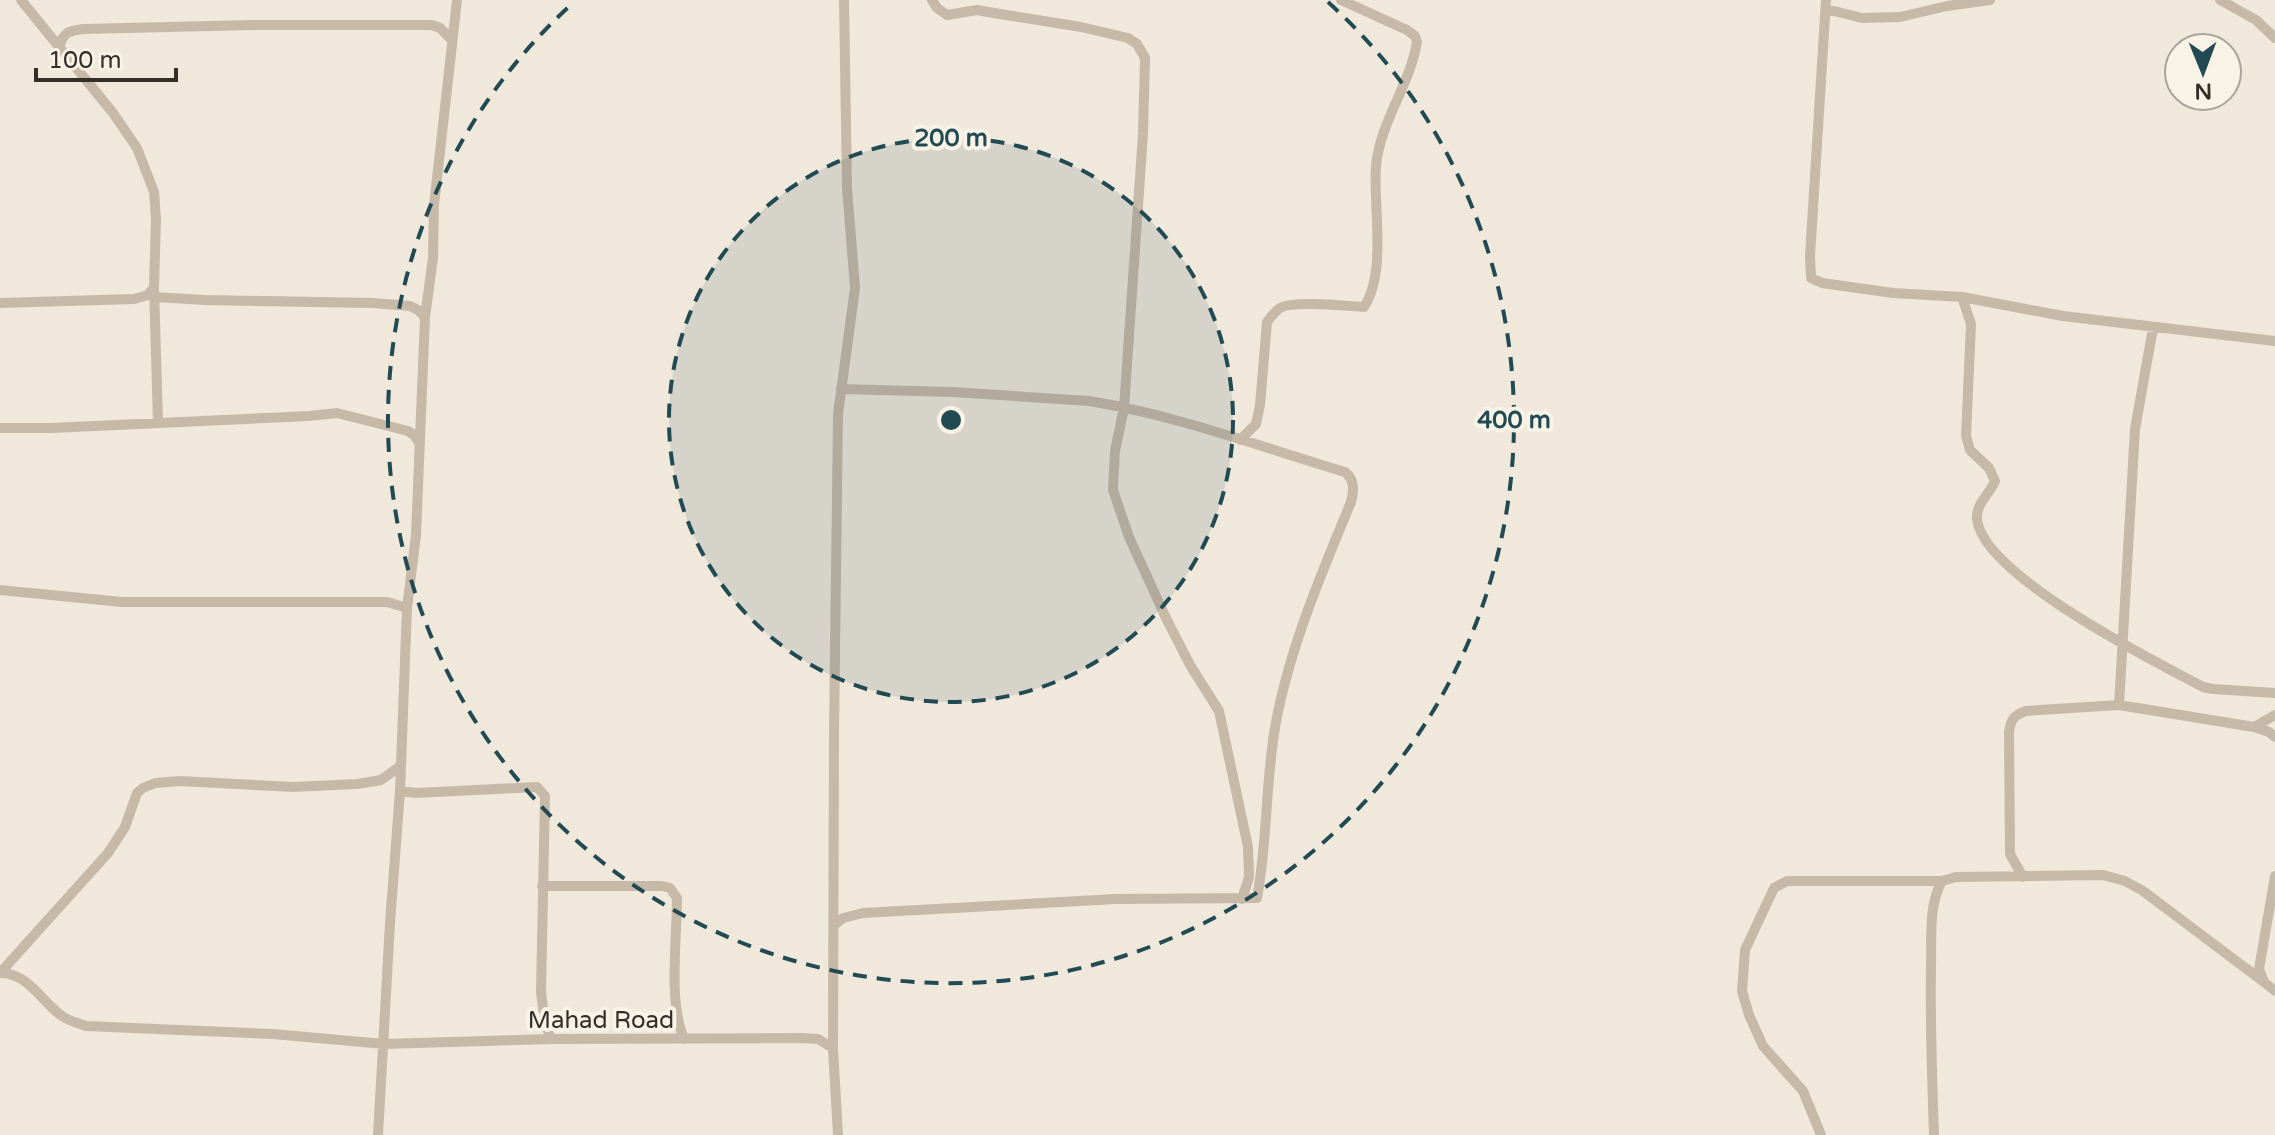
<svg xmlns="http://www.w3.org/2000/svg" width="2275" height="1135" font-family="'Varela Round',sans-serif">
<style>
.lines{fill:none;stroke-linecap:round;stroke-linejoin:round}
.minor{stroke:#c7b9a8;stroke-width:10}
.ring{fill:none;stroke:#214a52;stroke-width:4;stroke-dasharray:14 10}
.labels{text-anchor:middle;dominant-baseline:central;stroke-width:8;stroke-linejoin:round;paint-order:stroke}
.street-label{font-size:24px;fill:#342d28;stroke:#f8f2e7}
.centre{fill:#214a52;stroke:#f8f2e7;stroke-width:4}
.ring-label{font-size:24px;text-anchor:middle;font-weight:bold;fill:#214a52;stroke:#f8f2e7;stroke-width:8;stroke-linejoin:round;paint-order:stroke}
</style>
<rect width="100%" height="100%" fill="#f0e8db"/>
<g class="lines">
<path class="minor" d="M21,0L113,113L137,148L154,192L156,219L154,287L158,422
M932,0L937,8L947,15L977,10L988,12L1081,27L1128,38L1137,44L1145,58L1143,134L1124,408L1115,451L1113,490L1129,537L1166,618L1190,665L1219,711L1248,847L1249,877L1242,899
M1826,0L1810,256L1811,278L1822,283L1893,293L1962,297L2063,316L2275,341
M2220,0L2256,20L2275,38
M1826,9L1862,18L1900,17L1947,6L1990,0
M60,46C63,32 69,31 83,29L253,25H432L440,28L451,39
M154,297L205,300L373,303L410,306L418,310L425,317
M1962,297L1971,324L1966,436L1970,450L1989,468L1995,481C1990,494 1976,503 1977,519C1982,575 2156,662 2203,687L2213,689L2275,693
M0,303L134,299L148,295L154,287
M0,428H52L309,416L337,413L408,431L414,435L420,444
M1240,440L1256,424L1260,405L1267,322C1271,317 1275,311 1280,308C1294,300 1346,306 1364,307C1387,272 1373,207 1376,166C1380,122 1410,85 1417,42L1415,36L1407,30L1341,0
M0,590L122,602H387L407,608
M2119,705L2135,429L2153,328
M2254,727L2275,715
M400,791L416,793L537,787L545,796L541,992L545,1023L551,1039
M2275,876L2259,969L2264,982L2275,991
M2023,877L2010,854L2009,732C2011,719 2014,715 2026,711L2119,705L2254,727L2269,732L2275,737
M542,886H662L670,888L677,898C677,940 668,1001 684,1039
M834,925L843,918L863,913L1115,899L1257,898C1268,840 1265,780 1276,722C1290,647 1322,572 1351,502C1354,491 1355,480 1345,472C1261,447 1176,415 1089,401L953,392L841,389
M0,973C27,972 42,1002 62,1016C69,1021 78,1023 86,1026L273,1034L384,1044L551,1039L802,1038L818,1039L833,1048
M0,973L108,853L125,827L137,793L143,788L155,783L180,781L293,787L357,784L381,780L399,767
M378,1135L390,923L400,791L407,608L416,535L425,317L433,258L434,205L457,0
M838,1135L833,1048L834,733L838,414L855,288L847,188L844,0
M1821,1135L1803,1091L1763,1046L1749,1015L1742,991L1745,950L1774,888L1787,881H1942
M1934,1135C1932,1079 1930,1023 1931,966C1932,938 1928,906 1942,881L1956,877L2103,875L2125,881L2143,891L2264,982"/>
</g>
<circle cx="951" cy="420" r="282" fill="#214a52" fill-opacity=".12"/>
<g class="ring">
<circle cx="951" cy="420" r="282"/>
<path d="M1328 2A563 563 0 1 1 574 2"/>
</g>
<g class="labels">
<g class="street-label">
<text x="601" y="1020">Mahad Road</text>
</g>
</g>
<circle cx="951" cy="420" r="12" class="centre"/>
<g class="ring-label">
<text x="951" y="146">200 m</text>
<text x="1514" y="428">400 m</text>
</g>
<g transform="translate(2203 72) rotate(179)"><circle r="38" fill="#f8f2e7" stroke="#aaa39b" stroke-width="2"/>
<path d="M0-6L14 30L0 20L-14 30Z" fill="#214a52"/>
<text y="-12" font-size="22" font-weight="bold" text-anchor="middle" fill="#342d28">N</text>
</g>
<path d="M36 68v12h140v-12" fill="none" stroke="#342d28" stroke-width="4"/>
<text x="48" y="68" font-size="24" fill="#342d28" stroke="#f8f2e7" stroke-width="6" paint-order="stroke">100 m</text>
</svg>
